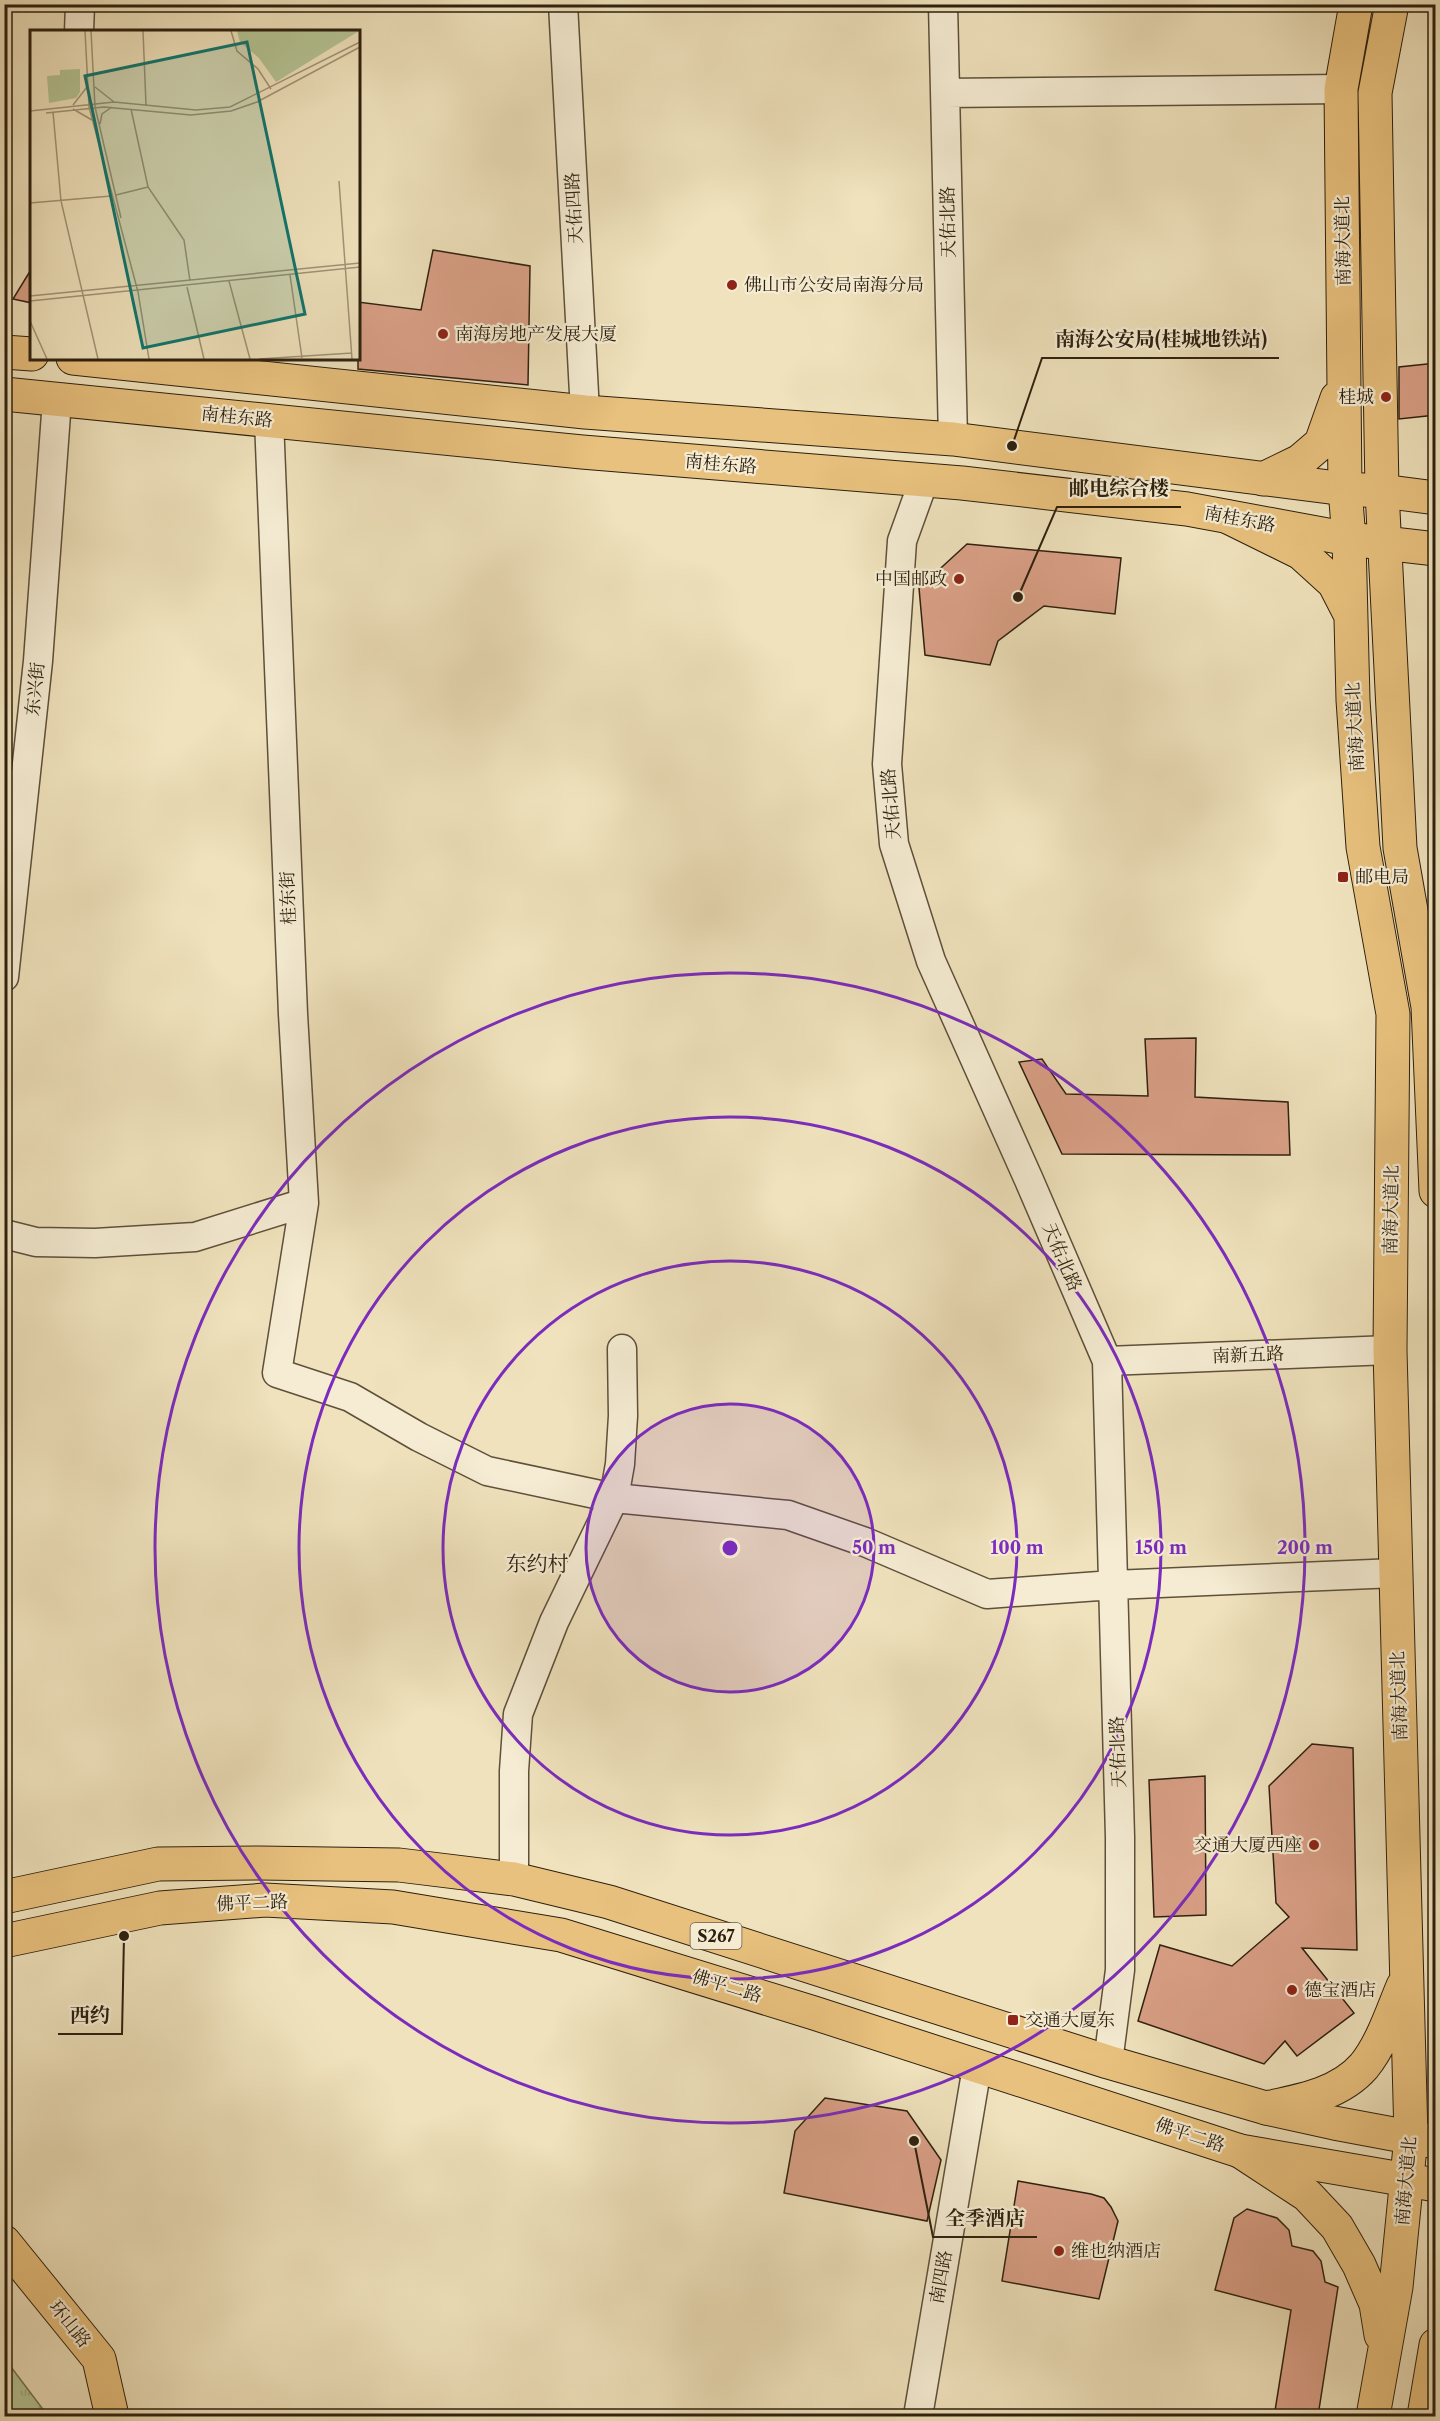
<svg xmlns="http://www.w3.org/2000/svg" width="1440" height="2421" font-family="'Libre Caslon Text','Noto Serif SC',serif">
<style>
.park{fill:url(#park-tufts);stroke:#717252;stroke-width:1.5}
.building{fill:#daa087;stroke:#2d200f;stroke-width:1.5}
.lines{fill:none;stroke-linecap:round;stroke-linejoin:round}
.minor-casing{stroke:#5e503a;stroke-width:31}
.major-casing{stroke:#2d200f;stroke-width:35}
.highway-casing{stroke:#2d200f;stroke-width:35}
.minor{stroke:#f5ecd3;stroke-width:28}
.major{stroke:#e8c17e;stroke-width:33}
.highway{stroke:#e8c17e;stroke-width:33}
.ring{fill:none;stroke:#7b2cbf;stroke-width:3}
.poi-dot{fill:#8f2418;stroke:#f5ecd3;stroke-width:2}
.labels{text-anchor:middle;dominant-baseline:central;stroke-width:4.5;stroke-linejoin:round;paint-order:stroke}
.shield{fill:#f5ecd3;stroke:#695d4a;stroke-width:1.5}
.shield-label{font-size:16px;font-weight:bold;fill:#2d200f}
.street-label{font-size:18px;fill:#2d200f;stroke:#f5ecd3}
.poi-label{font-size:18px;fill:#2d200f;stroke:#f5ecd3;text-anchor:start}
.quarter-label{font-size:21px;fill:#2d200f;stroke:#f5ecd3}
.inset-road{fill:none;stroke:#a19477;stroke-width:1.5}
.view{fill:#0f766e;fill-opacity:0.15;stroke:#0f766e;stroke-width:3}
.inset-edge{fill:none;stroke:#2d200f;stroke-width:3}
.centre{fill:#7b2cbf;stroke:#f5ecd3;stroke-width:3}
.ring-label{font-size:18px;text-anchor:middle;font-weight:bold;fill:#7b2cbf;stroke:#f5ecd3;stroke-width:4.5;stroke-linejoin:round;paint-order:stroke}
.leader{fill:none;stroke:#2d200f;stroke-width:2}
.callout-dot{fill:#2d200f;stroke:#f5ecd3;stroke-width:2}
.callout-label{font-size:20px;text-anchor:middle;font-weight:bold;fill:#2d200f;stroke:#f5ecd3;stroke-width:4.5;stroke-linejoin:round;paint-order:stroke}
</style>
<defs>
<pattern id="park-tufts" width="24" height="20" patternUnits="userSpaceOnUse" patternTransform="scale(1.5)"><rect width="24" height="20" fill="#b5c494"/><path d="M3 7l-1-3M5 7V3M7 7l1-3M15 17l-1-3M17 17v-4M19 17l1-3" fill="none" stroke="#9ca87e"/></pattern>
</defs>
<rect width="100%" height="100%" fill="#efe2bc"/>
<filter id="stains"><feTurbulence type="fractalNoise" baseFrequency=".00333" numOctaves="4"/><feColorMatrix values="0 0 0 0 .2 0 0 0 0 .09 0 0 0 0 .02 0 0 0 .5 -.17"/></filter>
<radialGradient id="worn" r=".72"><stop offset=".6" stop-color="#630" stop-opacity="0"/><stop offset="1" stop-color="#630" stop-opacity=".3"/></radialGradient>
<path class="park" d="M5,2359L48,2416H5Z"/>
<path class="building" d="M433,250L530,266L528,385L358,369V302L421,310Z
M32,268V303L13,299Z
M1436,363V415L1399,419V367Z
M967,544L1121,558L1115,614L1044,606L998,641L990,665L925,655L919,588Z
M1196,1038L1195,1097L1288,1102L1290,1155L1062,1154L1019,1062L1042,1059L1066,1094L1148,1096L1145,1039Z
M1312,1744L1353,1748L1357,1950L1302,1948L1354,2013L1297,2056L1285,2041L1264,2064L1138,2021L1160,1945L1232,1966L1289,1917L1276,1903L1269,1786Z
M1205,1776L1206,1915L1154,1917L1149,1780Z
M825,2098L907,2111L941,2160L927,2221L784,2193L795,2131Z
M1018,2181L1091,2194L1104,2198L1111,2207L1118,2221L1099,2299L1002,2281Z
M1247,2209L1277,2218L1289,2230L1292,2246L1313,2251L1321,2261L1325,2282L1338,2287L1318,2416H1305L1275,2411L1291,2310L1215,2290L1234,2218Z"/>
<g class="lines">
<g class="minor-casing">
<path id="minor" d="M563,4L585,412
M943,4L953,439
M79,32L80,4
M945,93L1341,89
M269,420L293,1014L304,1203L277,1373L350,1397L419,1437L487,1471L614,1498L788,1515L865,1542L987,1594L1113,1585L1396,1573
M924,480L902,541L887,764L894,844L931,961L1029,1180L1107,1361L1120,1837V1970L1108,2062
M4,977L38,661L57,400
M4,1234L36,1242L95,1243L195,1237L304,1203
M1107,1361L1390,1350
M514,1879V1771L518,1714L554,1622L614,1498L620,1464L623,1416L622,1349
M918,2416L977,2067"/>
</g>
<g class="major-casing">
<path id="major" d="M4,352L32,354
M73,358L585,412L953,439L1345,489L1382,491L1436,498
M4,394L582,452L962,483L1187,509L1349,539L1436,549
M4,1897L158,1864L259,1863L399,1865L514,1879L609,1902L1108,2062L1266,2108L1334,2123L1436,2142
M4,1941L160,1908L265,1900L393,1907L561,1935L814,2013L1240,2151L1436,2185
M4,2242L99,2359L112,2416"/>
</g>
<g class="highway-casing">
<path id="highway" d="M1356,4L1341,89L1345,489L1349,539L1353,700L1363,847L1393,1014L1390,1350L1411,2137L1396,2287L1373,2416
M1392,4L1375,93L1382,491L1400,848L1428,1007L1436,1191
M1263,479L1300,461L1321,443L1337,398
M1228,517L1301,553L1334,583L1350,614
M1266,2108C1300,2101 1340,2094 1364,2066C1382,2044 1392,2012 1403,1986
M1240,2151L1307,2195L1337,2227L1359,2265L1376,2304L1381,2335
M1424,2416L1436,2345"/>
</g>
<use href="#minor" class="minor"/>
<use href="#major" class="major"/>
<use href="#highway" class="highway"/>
</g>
<circle cx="730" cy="1548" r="144" fill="#7b2cbf" fill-opacity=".12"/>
<g class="ring">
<circle cx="730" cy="1548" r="144"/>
<circle cx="730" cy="1548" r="287"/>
<circle cx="730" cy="1548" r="431"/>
<circle cx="730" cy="1548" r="575"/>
</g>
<g class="poi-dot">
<circle cx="732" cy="285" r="6"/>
<circle cx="443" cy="334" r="6"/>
<circle cx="1386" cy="397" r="6"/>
<circle cx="959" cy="579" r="6"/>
<rect x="1337" y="871" width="12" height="12" rx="3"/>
<circle cx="1314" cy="1845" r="6"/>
<circle cx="1292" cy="1990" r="6"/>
<rect x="1007" y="2014" width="12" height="12" rx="3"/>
<circle cx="1059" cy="2251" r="6"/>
</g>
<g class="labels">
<rect class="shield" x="690.5" y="1923" width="51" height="26" rx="4.5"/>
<g class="shield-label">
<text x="716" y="1936">S267</text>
</g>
<g class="street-label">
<text transform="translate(574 208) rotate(-93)">天佑四路</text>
<text transform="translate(948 222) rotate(-91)">天佑北路</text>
<text transform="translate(1343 241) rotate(-91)">南海大道北</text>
<text transform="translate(237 417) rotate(6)">南桂东路</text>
<text transform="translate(721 464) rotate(5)">南桂东路</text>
<text transform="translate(1240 519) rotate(11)">南桂东路</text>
<text transform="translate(35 689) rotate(-84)">东兴街</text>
<text transform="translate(1355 727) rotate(-93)">南海大道北</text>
<text transform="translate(891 804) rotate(-95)">天佑北路</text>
<text transform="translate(288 898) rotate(-92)">桂东街</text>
<text transform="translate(1391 1210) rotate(-89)">南海大道北</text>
<text transform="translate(1062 1257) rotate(67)">天佑北路</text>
<text transform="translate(1248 1355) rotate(-2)">南新五路</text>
<text transform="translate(1399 1696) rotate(-92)">南海大道北</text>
<text transform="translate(1118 1752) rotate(-92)">天佑北路</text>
<text transform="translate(252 1903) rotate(-2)">佛平二路</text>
<text transform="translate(727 1986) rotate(17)">佛平二路</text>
<text transform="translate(1190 2135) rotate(18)">佛平二路</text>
<text transform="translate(1406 2181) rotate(-85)">南海大道北</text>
<text transform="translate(941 2277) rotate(-80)">南四路</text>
<text transform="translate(70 2324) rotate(51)">环山路</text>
</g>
<g class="poi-label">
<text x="744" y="285">佛山市公安局南海分局</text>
<text x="455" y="334">南海房地产发展大厦</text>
<text x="1374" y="397" text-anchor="end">桂城</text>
<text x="947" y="579" text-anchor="end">中国邮政</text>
<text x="1355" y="877">邮电局</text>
<text x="1302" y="1845" text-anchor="end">交通大厦西座</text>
<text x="1304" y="1990">德宝酒店</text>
<text x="1025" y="2020">交通大厦东</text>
<text x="1071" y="2251">维也纳酒店</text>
</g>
<g class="quarter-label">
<text x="537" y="1563">东约村</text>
</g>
</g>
<g transform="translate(30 30)">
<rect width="330" height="330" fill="#efe2bc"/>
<path d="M207,1H329L246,52L229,28L210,12ZM50,39V62L46,68L19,73L17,46L30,45V40Z" fill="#b5c494"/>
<path class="inset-road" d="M55,1L59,77L108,262L119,329M61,1L65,77L91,188M113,1L116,75M201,1L207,21L228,39L241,59M65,57L84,72M43,75L57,57M43,79L62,90M101,79L118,157L154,210L160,251M0,81L84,72L166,80L200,77L330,12M23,82L31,171L68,329M16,83L74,77L161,85L201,81L227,72L330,17M70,94L72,84L82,77M309,151L322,329M86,165L118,157M0,173L81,166M260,245L272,328M199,251L220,329M157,257L174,329M0,266L330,233M0,271L330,237M0,291L17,329M229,329L322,323"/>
<path class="view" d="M217,12L275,284L113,318L55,46Z"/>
<rect width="330" height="330" class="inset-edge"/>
</g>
<circle cx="730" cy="1548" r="9" class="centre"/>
<g class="ring-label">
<text x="874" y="1554">50 m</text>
<text x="1017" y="1554">100 m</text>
<text x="1161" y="1554">150 m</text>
<text x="1305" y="1554">200 m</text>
</g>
<path class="leader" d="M1012 446L1042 358H1279M1018 597L1057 507H1181M124 1936L122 2034H58M914 2141L933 2237H1037"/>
<g class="callout-dot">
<circle cx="1012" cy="446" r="6"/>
<circle cx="1018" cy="597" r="6"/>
<circle cx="124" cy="1936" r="6"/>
<circle cx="914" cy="2141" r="6"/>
</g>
<g class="callout-label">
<text x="1161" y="346">南海公安局(桂城地铁站)</text>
<text x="1119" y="495">邮电综合楼</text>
<text x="90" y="2022">西约</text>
<text x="985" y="2225">全季酒店</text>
</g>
<rect width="1440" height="2421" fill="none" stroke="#efe2bc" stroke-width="24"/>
<rect x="6" y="6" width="1428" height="2409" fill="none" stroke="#2d200f" stroke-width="3"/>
<rect x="12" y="12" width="1416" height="2397" fill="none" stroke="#2d200f" stroke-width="1.5"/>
<rect width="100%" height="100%" filter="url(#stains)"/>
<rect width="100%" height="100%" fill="url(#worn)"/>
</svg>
